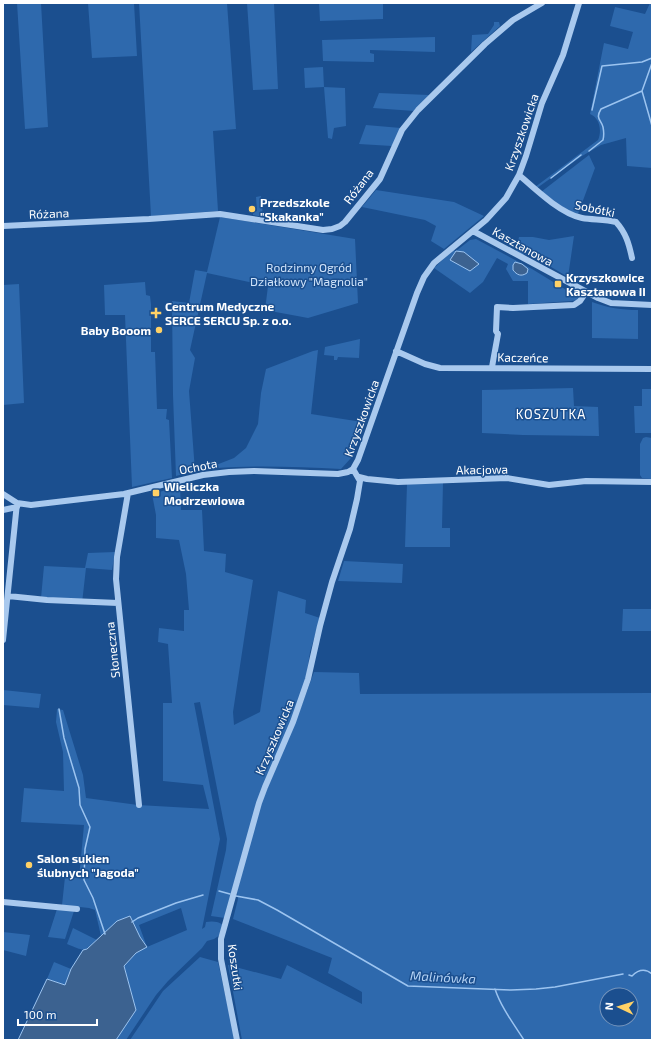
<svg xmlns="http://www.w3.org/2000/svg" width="655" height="1043" font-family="'Exo 2',sans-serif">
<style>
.green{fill:#2e69ad;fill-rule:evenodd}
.water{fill:#3c6290;stroke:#9cc4f0}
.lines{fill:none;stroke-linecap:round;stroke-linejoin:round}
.stream{stroke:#9cc4f0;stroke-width:1.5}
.minor{stroke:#a9c9ee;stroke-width:6}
.poi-dot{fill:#ffd166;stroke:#1b4f8f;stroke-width:1.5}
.labels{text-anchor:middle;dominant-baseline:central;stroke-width:3;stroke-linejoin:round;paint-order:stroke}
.street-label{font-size:12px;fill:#fff;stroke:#1b4f8f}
.poi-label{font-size:12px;font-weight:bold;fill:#fff;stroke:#1b4f8f;text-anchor:start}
.park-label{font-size:12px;fill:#cfe3fa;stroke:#1b4f8f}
.neighbourhood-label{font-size:13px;letter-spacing:1px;fill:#fff;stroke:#1b4f8f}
.water-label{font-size:13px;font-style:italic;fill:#b5d3f5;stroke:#1b4f8f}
</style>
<rect width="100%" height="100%" fill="#1b4f8f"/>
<path class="green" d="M17,3H41L48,127L25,129Z
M88,3H134L137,56L92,58Z
M139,3H227L236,129L213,131L218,211L151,216Z
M247,3H274L278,89L253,90Z
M319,3H427H383V19L320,21Z
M650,3H652V168L627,166L626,138L601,145L582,156L537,188L535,187L598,140C602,131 600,118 590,114L604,43L628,49L633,32L610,26L615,7L645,14Z
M494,22H499L500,26L471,52L472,35L488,34L494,25Z
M435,37V52L370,50V53L374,54V62L323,61L322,40Z
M323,67L324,87L345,88L346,126L334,128L332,139L328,138L324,87L305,88L304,68Z
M379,93L429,95L414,111L373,108Z
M366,125L401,128L392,146L359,144Z
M589,155L595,168L578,214L569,211L541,192Z
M376,190L454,202L484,216L444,249L431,241L436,226L425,220L362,207Z
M261,196L263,217L253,215V212L257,211L256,197Z
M220,217L355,239L358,303L308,318L265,310L268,286L207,273L190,350L195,358L189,391L195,471L176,476L173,395L172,301L189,303L195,270L207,272Z
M574,236L568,277L536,258L524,254L523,256L516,251L519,237H533L549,240Z
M476,239L532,269L568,291L579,295L578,300L571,301L528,304V281H513L506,269L508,264L497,258L483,282L470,293L434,268L453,250L456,251L470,240Z
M145,282L146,295L150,296L151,304V352H155L157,409H167L166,419L169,420L172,478L132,487L125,315H105L104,285Z
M19,284L24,403L3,405V285Z
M592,302C608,308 622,310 638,310V339L592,338Z
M360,339L359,358L338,357L337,360H334V356L324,355L325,347Z
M318,350L311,414L362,422L351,458L341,469C300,467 258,465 216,468V465L234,458L246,448L258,424L261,393L266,369L313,351Z
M573,388L574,406L598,407L599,436L523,435L482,433V390Z
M642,389H652V433H635L634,406H642Z
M646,437L652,438V479L642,478L640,475V444L643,438Z
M443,483L442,528H450V547H405L407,484Z
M180,486L181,510H202L204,551L226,554L225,572L253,580L233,712L234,725L260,712L278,591L306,600L305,613L320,618L310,652L306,679L291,722L272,767L225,918L211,916L226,850L227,839L200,702L194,703L220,839L202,929L205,927L206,922C211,921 219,921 223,925L220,935L214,939L207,941L202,948L168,981L156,995L126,1040H116L135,1010L124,966L136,953L147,946L140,937L108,930L101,936L95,910L89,908L62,905L65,877L79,878L84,825L21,822L24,788L64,791L63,752L56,722L57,709L63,710L83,775L86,798L138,805L209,809L203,785L163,781V703H172L168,644L158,642L159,628L184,631V610H189L186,574L179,540L156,538V515L152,494ZM181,908L187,930L147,947L139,925Z
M115,552L112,570L86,568L82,603L41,598L44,566L85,568L88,553Z
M344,561L403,564L402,583L338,581Z
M623,609H652V631H622Z
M314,672L359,673L360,694L652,693V1040H242L228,965L281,979L287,965L362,1004V992L328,973L332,958L233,919L238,899L237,892L258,811L300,710ZM607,995H631V1019H607Z
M3,690L41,694L39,708L3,705Z
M57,909L74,911L65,939L48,937Z
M73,928L97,940C83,953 85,951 67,944Z
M3,932L30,935L26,956L3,950Z
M200,957L218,962L235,1040H130L163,991Z
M54,962L71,969L65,985L47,979Z"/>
<path class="water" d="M456,251L464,252L479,264L470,271L450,260Z
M515,262L522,264L528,269L527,273C521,277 517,275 513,270V265Z
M130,916L140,937L147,947L136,953L124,966L136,1010L116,1040H18L47,979L65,985L71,969L83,950L87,949L117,921Z"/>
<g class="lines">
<path class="stream" d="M652,63L642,91L652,126
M592,110L602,66L642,62L652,58
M589,151L603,140C604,136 604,132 603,127C601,119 595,119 601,109L642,91
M551,178L581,155
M59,709L64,738L79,788L80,805L90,827L85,849L84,880L93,898L105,934
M219,891L230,894
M236,896L258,900L277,910L408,986L511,990L536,989L555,987L623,974
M132,922L138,918L176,903L203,895
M629,975L632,976C638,970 645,968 652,974
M495,989C501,1007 513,1023 524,1040"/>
<path class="minor" d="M519,175C535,189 561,214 582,218C593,220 605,219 616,222C626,233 629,244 632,258
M3,226L149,219L220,214L323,230L332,229L340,226L345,222L380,179L402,130L418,110L485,44L513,20L542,3
M473,231L598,298L611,303L652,305
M396,351L425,364L440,368L652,369
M492,367L498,334L496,331L497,307L513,308L574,305L580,301L586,292
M353,469L358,460L417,293L424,277L434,263L486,220L506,198L519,175L526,156L542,103L563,55L579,3
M359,477L367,479L398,482L507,478L549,485L586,481L652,482
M128,493L117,557L116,579L139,805
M3,494L17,503L31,505L124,494L203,475L229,472L254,471L338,474L348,472L353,469
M3,510L17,507
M8,596L47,600L118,603
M3,640L17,503
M3,902L77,909
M237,1040L221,959V939L259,803L265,787L293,722L308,679L320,626L332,582L350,529L357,499L360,481L353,469"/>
</g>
<g class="poi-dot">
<circle cx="252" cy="209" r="4"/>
<rect x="554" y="280" width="8" height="8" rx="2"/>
<path d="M154 307h4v4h4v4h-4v4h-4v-4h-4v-4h4z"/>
<circle cx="159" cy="330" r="4"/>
<rect x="152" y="489" width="8" height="8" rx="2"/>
<circle cx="29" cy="865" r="4"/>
</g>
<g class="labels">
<g class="street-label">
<text transform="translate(521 132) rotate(-71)">Krzyszkowicka</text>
<text transform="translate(358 186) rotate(-53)">Różana</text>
<text transform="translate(595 208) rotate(12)">Sobótki</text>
<text transform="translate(49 213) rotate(-2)">Różana</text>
<text transform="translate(523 246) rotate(29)">Kasztanowa</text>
<text transform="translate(523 357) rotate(1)">Kaczeńce</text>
<text transform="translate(361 418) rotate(-70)">Krzyszkowicka</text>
<text transform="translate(198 466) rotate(-11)">Ochota</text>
<text transform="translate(482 469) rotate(-1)">Akacjowa</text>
<text transform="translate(112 650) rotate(-96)">Słoneczna</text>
<text transform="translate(274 737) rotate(-67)">Krzyszkowicka</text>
<text transform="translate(236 967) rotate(82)">Koszutki</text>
</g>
<g class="poi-label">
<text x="260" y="202">Przedszkole<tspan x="260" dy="14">"Skakanka"</tspan></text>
<text x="566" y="277">Krzyszkowice<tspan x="566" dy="14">Kasztanowa II</tspan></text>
<text x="165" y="306">Centrum Medyczne<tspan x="165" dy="14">SERCE SERCU Sp. z o.o.</tspan></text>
<text x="151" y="330" text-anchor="end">Baby Booom</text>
<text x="164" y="486">Wieliczka<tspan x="164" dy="14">Modrzewiowa</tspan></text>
<text x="37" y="858">Salon sukien<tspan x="37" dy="14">ślubnych "Jagoda"</tspan></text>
</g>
<g class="park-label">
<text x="309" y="267">Rodzinny Ogród<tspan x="309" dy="14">Działkowy "Magnolia"</tspan></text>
</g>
<g class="neighbourhood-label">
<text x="551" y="414">KOSZUTKA</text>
</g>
<g class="water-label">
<text transform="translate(443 977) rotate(3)">Malinówka</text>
</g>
</g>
<rect width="655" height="1043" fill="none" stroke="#ffffff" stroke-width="8"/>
<g transform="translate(619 1007) rotate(274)"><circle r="19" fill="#1b4f8f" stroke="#7695bc"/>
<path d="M0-3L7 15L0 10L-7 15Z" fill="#ffd166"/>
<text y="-6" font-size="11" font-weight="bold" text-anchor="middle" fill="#ffffff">N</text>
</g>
<path d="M18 1019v6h79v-6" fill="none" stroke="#ffffff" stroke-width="2"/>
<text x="24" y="1019" font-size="12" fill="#ffffff" stroke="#1b4f8f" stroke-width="3" paint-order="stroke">100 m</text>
</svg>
